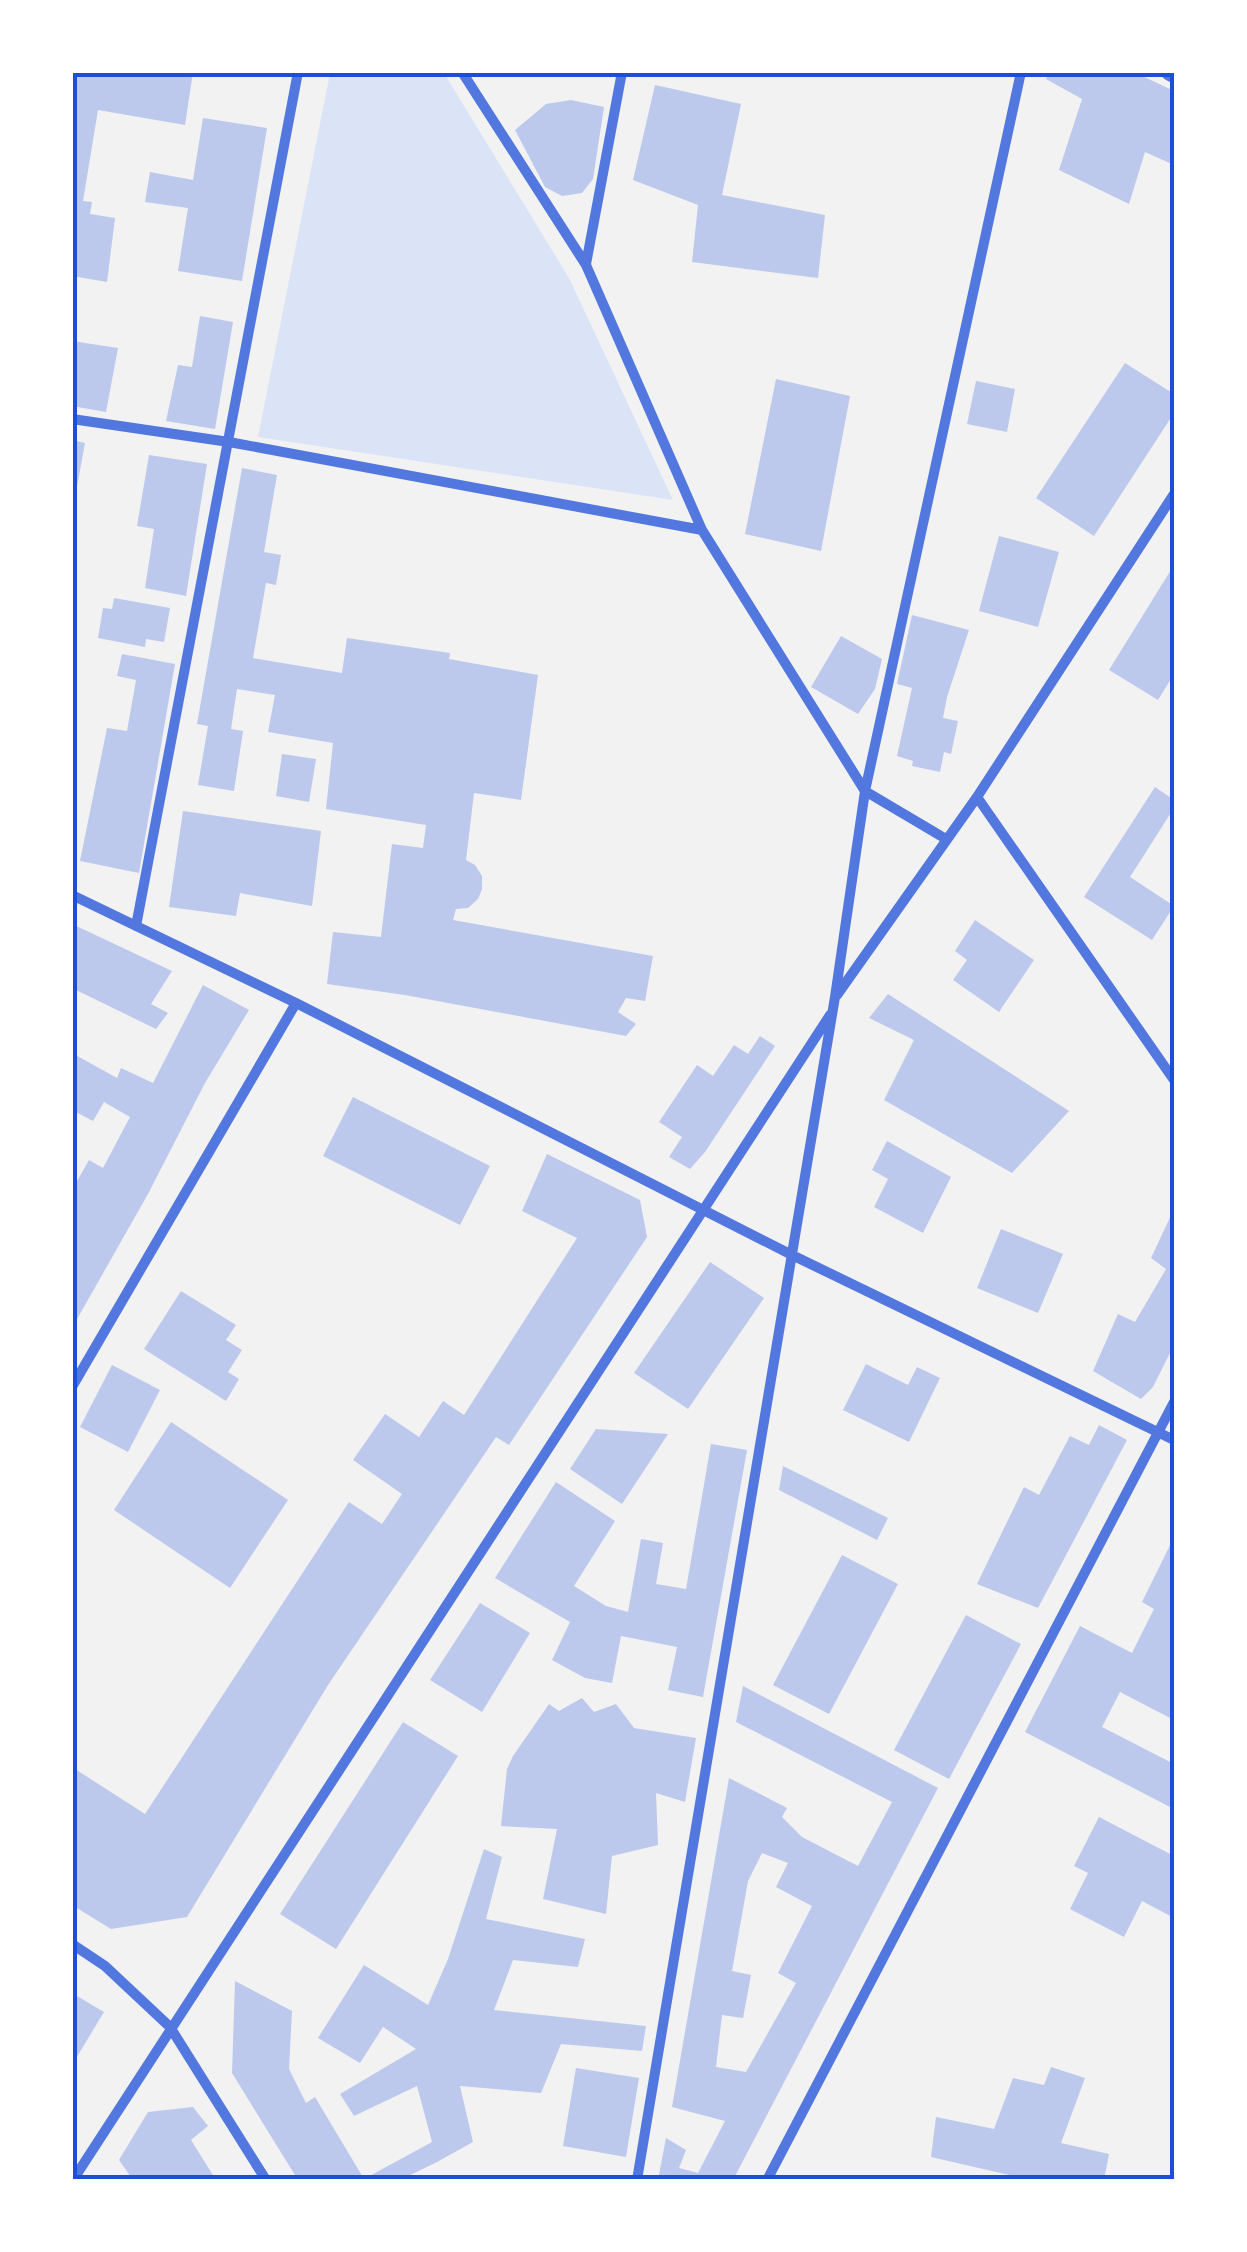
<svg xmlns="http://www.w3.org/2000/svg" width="1247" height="2252" font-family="Jost,sans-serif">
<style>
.green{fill:#dbe4f7}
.building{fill:#bdc9ec;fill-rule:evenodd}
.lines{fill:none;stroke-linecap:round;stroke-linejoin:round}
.minor{stroke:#5277de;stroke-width:10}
.tertiary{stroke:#5277de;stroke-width:18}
.neatline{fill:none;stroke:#1d4ed8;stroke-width:4}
</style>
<rect width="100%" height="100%" fill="#f2f2f2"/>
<path class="green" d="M330,73H444L569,278L673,500L258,437Z"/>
<path class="building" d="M74,72H193L185,125L98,110L83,201L92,202L90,214L115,218L107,282L72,276Z
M1049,72H1134L1174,91V165L1145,152L1129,204L1059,170L1082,99L1046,79Z
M655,85L741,104L722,195L825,215L818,278L692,262L698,205L633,180Z
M571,100L604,107L593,179L582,193L562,196L545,187L515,130L546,104Z
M203,118L267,128L242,281L178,271L188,208L145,202L150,172L193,180Z
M200,316L233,322L215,429L166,421L178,365L192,367Z
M72,341L118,348L106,412L72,406Z
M1125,363L1174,394V413L1094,536L1036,498Z
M776,379L850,396L821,551L745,534Z
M976,381L1015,389L1007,432L967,424Z
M72,440L85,443L74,503H72Z
M149,455L207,464L186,596L145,588L154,529L137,526Z
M242,468L277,475L264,552L281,555L276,585L266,583L253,658L342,673L347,638L450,653L449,659L538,675L521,800L474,793L466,860L475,865L482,876V889L478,899L468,908L456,909L453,920L653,956L645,1001L626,998L618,1012L636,1024L626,1036L405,995L327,984L333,932L381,937L392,844L423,848L426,825L326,809L333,743L268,732L275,695L237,689L231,729L243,731L234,791L198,785L208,726L197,724Z
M999,536L1059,552L1038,627L979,611Z
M1174,565V674L1158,700L1109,670Z
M114,598L170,608L164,642L146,639L145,647L98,638L103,608L112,609Z
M912,615L969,630L947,697L943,718L958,721L951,754L944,752L940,772L912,766L913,761L897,756L912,688L897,684Z
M841,636L882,659L875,689L858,714L811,687Z
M122,654L175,664L139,873L80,861L107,728L127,731L136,680L117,676Z
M282,754L316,759L309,802L276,796Z
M1155,787L1174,800V808L1130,877L1174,906L1152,940L1084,897Z
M183,811L321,831L312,906L240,893L236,916L169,907Z
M975,920L1034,960L999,1012L953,980L967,960L955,951Z
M72,924L172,971L151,1004L168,1013L156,1029L72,988Z
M203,985L249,1010L205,1083L148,1194L72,1328V1190L89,1160L103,1168L130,1117L104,1102L93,1121L72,1110V1053L117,1078L121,1068L153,1083Z
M888,994L1069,1111L1012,1173L884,1100L914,1040L869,1018Z
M760,1036L775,1046L705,1152L690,1169L669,1157L682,1137L659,1122L697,1065L713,1076L734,1045L748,1054Z
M353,1097L490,1166L460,1225L323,1156Z
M887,1141L951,1177L923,1233L874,1207L888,1179L872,1170Z
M547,1154L640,1200L647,1237L509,1445L496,1437L328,1685L187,1917L111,1929L72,1905V1767L145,1814L349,1502L382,1524L402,1494L353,1460L385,1414L419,1437L443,1401L464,1415L577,1238L522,1211Z
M1174,1209V1345L1153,1387L1141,1399L1093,1371L1118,1314L1135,1322L1166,1269L1151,1258Z
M1001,1229L1063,1254L1038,1313L977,1288Z
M710,1262L764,1298L688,1409L634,1373Z
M181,1291L236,1325L226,1340L242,1350L228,1372L239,1379L226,1401L144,1349Z
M866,1364L908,1385L917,1367L940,1378L909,1442L843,1410Z
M112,1365L160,1390L128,1452L80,1427Z
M171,1422L288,1500L230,1588L114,1510Z
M1099,1425L1127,1440L1038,1608L977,1584L1024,1487L1039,1495L1070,1436L1089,1445Z
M596,1429L668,1434L622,1504L570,1469Z
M711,1444L747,1450L703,1697L668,1690L677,1647L621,1636L612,1683L585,1678L552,1660L570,1622L495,1578L556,1482L615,1521L574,1586L606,1606L628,1612L641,1539L663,1543L656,1584L686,1589Z
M783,1466L888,1518L877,1540L779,1490Z
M1174,1537V1720L1120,1692L1102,1727L1174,1764V1809L1025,1732L1080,1626L1132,1653L1154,1609L1142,1602Z
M842,1555L898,1584L829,1714L773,1685Z
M480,1603L530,1633L482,1712L430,1680Z
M966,1615L1021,1644L949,1779L894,1750Z
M743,1686L938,1788L733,2180H658L666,2138L686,2150L679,2168L698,2173L725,2121L672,2107L729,1778L787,1808L782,1817L802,1837L858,1866L892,1802L736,1722ZM762,1853L788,1863L776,1887L812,1906L778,1973L796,1983L746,2072L716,2067L722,2015L743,2018L751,1975L732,1971L748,1881Z
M582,1698L594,1712L616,1704L634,1728L696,1738L685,1802L656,1793L658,1845L612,1856L606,1914L543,1899L557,1829L501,1826L507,1769L513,1756L549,1704L559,1711Z
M403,1722L458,1756L336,1949L280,1914Z
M1099,1817L1174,1856V1918L1142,1901L1124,1937L1070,1909L1088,1873L1074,1866Z
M484,1849L502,1857L486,1919L585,1939L578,1967L513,1960L494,2010L646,2026L642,2051L561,2044L541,2093L460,2086L473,2142L437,2162L400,2180H298L232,2073L235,1981L292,2011L289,2069L306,2103L315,2097L364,2179L432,2142L417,2086L354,2116L340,2094L416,2049L383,2027L360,2063L318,2038L364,1965L428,2005L448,1959Z
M72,1993L104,2012L72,2065Z
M1051,2067L1085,2078L1061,2143L1109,2154L1104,2180H1031L931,2157L936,2117L994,2129L1013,2078L1044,2085Z
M576,2068L639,2078L626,2157L563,2146Z
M193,2107L208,2126L191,2140L216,2180H133L119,2160L148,2112Z"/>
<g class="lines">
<path class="minor" d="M462,72L586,265L702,530L865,791L946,839
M586,264L622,72
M72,419L229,442L702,530
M977,797L1174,1080
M72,895L296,1003L792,1255L1174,1440
M136,926L298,72
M837,995L977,797L1174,494
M72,1387L296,1003
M72,1944L105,1966L170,2027L266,2180
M73,2180L830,1015
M637,2180L835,997L865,791L1021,72
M767,2180L1174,1402"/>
<path class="tertiary" d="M1170,72L1174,74"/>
</g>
<rect width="1247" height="2252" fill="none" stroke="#ffffff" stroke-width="150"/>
<rect x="75" y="75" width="1097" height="2102" class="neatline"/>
</svg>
